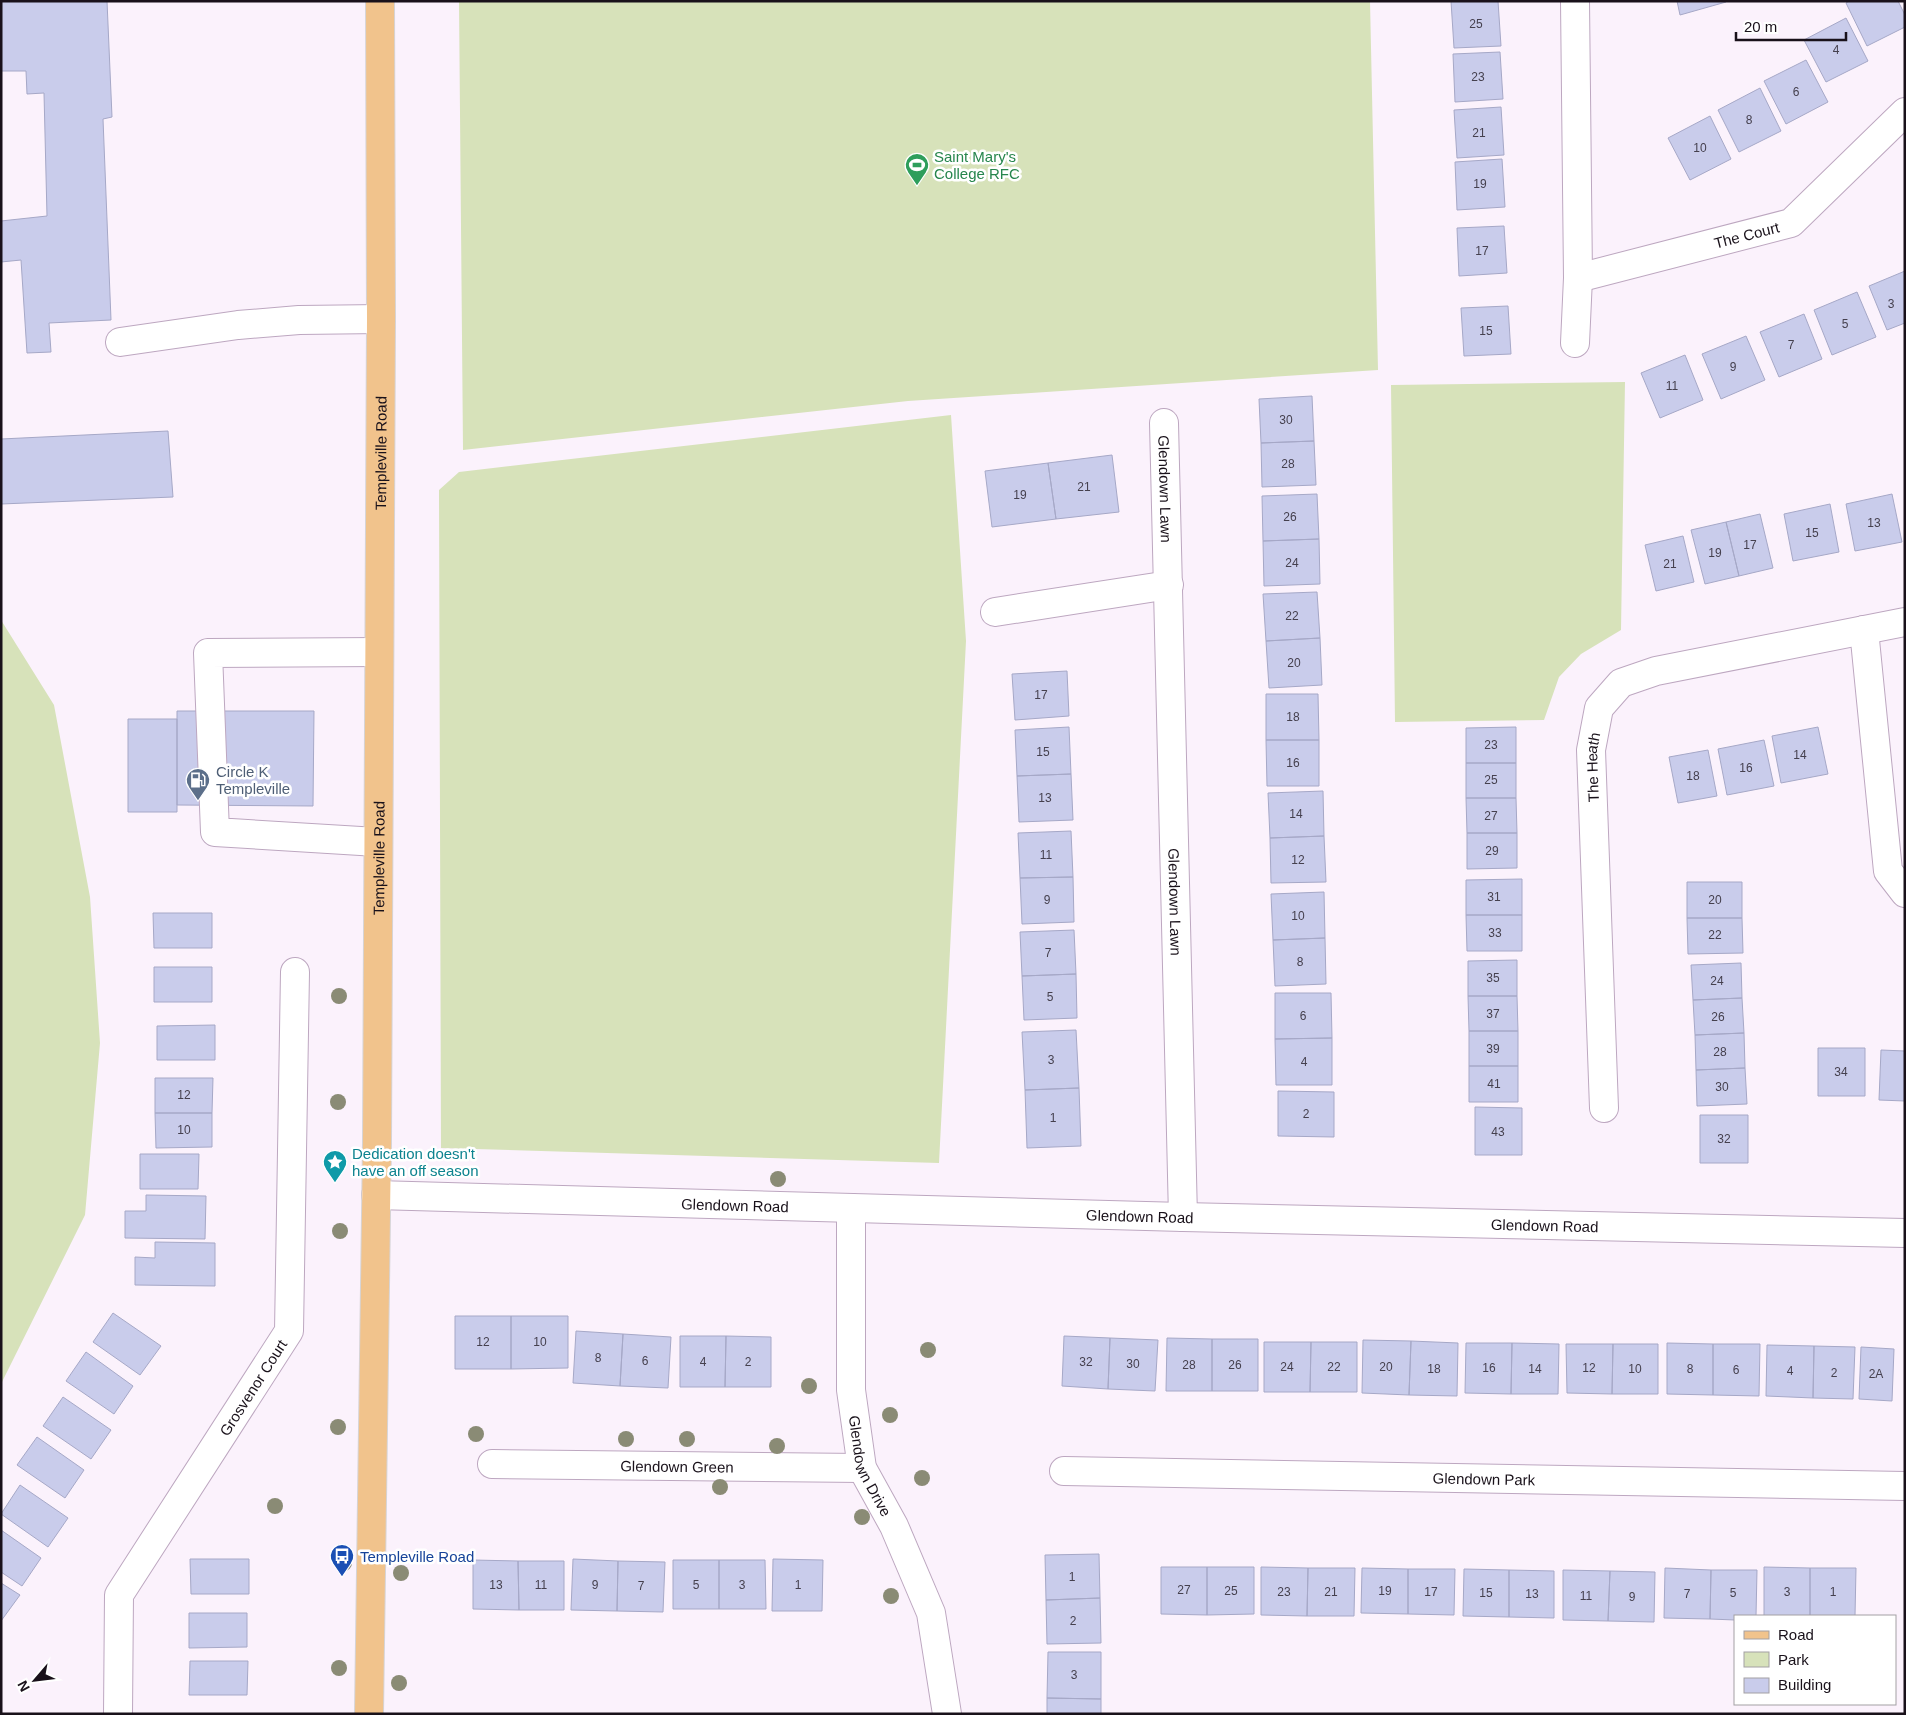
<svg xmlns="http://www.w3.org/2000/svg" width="1906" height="1715" font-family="Arial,sans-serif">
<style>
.green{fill:#d7e2ba}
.building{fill:#c9cceb;stroke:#a6a8c7}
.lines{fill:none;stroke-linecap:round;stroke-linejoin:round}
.minor-casing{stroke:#bda7c0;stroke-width:30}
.major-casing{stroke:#d6d4d6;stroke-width:30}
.minor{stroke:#fff;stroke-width:28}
.major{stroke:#f1c38c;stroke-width:28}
.tree{fill:#8a8b75}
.labels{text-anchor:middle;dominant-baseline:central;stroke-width:5;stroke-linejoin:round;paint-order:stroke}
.number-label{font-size:12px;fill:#45404e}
.leisure-label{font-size:15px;fill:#27864d;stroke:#fff;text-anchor:start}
.street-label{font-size:15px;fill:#19111a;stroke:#fff}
.service-label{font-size:15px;fill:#4e5e75;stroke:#fff;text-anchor:start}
.culture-label{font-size:15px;fill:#0d838f;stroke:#fff;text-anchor:start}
.transit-label{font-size:15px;fill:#164399;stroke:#fff;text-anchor:start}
</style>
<rect width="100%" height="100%" fill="#fbf2fc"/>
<path class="green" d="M459,1H1370L1378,370L908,401L463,450Z
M1625,382L1621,630L1581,654L1559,677L1544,720L1395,722L1391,385Z
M951,415L966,641L939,1163L441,1148L439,490L459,472Z
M1,620L54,705L90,897L100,1043L85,1215L1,1384Z"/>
<path class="building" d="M1,1H107L112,117L103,119L111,320L49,323L51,352L27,353L21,260L1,262V221L47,216L44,93L27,94L26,71H1Z
M1451,1H1498L1501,46L1454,48Z
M1677,1H1726V2L1680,15Z
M1849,1H1898L1905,15V27L1867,46L1846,3Z
M1846,18L1868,61L1826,82L1804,40Z
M1500,52L1503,99L1455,102L1453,54Z
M1806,60L1828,102L1786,124L1764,81Z
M1760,88L1781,131L1739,152L1718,110Z
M1501,107L1504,155L1457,158L1454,110Z
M1710,116L1731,159L1690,180L1668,138Z
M1502,159L1505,207L1457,210L1455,162Z
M1504,226L1507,273L1459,276L1457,228Z
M1905,271V323L1887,330L1869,286Z
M1857,292L1876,337L1832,355L1814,310Z
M1508,306L1511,354L1464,356L1461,308Z
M1804,314L1822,359L1779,377L1760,332Z
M1746,336L1765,380L1721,399L1702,354Z
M1685,355L1703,400L1660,418L1641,373Z
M1312,396L1314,441L1261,443L1259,399Z
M168,431L173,497L1,504V439Z
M1314,441L1316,485L1262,487L1261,443Z
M1112,455L1119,512L1056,519L1048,463Z
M1048,463L1056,519L992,527L985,471Z
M1317,494L1319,539L1263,541L1262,496Z
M1892,494L1902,542L1855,551L1846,504Z
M1830,504L1839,552L1793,561L1784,514Z
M1760,514L1773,568L1739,576L1726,522Z
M1726,522L1739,576L1705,584L1691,530Z
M1683,536L1694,582L1656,591L1645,545Z
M1319,539L1320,584L1264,586L1263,541Z
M1317,592L1320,638L1266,641L1263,594Z
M1320,638L1322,685L1269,688L1266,641Z
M1067,671L1069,716L1015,720L1012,674Z
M1266,694H1318L1319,740H1266Z
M177,711H314L313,806L177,805Z
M128,719H177V812H128Z
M1069,727L1071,774L1017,776L1015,730Z
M1516,727V763H1466V728Z
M1818,727L1828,774L1781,783L1772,736Z
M1266,740H1319V786H1267Z
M1764,740L1774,786L1727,795L1718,749Z
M1708,750L1717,796L1678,803L1669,757Z
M1466,763H1516V798H1466Z
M1071,774L1073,820L1019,822L1017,776Z
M1323,791L1324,836L1270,838L1268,793Z
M1466,798H1516L1517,833H1467Z
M1071,831L1073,877L1020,878L1018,833Z
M1467,833H1517V868L1467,869Z
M1324,836L1326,882L1271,883L1270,838Z
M1073,877L1074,922L1022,924L1020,878Z
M1522,879V915H1466V880Z
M1687,882H1742V918H1687Z
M1324,892L1325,938L1273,940L1271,894Z
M153,913H212V948H154Z
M1466,915H1522V951H1467Z
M1687,918H1742L1743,953L1688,954Z
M1074,930L1076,974L1022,976L1020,932Z
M1325,938L1326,984L1275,986L1273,940Z
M1517,960V996H1468V961Z
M1741,963L1742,998L1693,1000L1691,965Z
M154,967H212V1002H154Z
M1076,974L1077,1018L1024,1020L1022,976Z
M1275,993H1331L1332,1038L1275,1039Z
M1468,996H1517L1518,1031H1469Z
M1742,998L1744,1033L1695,1035L1693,1000Z
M215,1025V1060H157V1026Z
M1076,1030L1079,1088L1025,1090L1022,1032Z
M1469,1031H1518V1066H1469Z
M1744,1033L1745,1068L1696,1070L1695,1035Z
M1332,1038V1085H1276L1275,1039Z
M1818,1048H1865V1096H1818Z
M1881,1050L1905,1051V1101L1879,1100Z
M1469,1066H1518V1102H1469Z
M1745,1068L1747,1104L1697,1106L1696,1070Z
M155,1078H213L212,1113H155Z
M1079,1088L1081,1146L1027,1148L1025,1090Z
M1278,1091L1334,1092V1137L1278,1136Z
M1475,1107L1522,1108V1155H1475Z
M155,1113H212V1147L156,1148Z
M1700,1115H1748V1163H1700Z
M140,1154H199L198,1189H140Z
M146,1195L206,1196L205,1239L125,1238V1211H146Z
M155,1242L215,1243V1286L135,1285V1257L155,1258Z
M113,1313L161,1346L140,1375L93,1342Z
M455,1316H511V1369H455Z
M511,1316H568V1368L511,1369Z
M576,1331L623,1334L620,1386L573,1383Z
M623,1334L671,1337L668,1388L620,1386Z
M680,1336H726L725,1387H680Z
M726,1336L771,1337V1387H725Z
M1064,1336L1110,1338L1108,1389L1062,1386Z
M1110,1338L1158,1340L1155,1391L1108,1389Z
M1167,1338L1212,1339V1391H1166Z
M1212,1339H1258V1391H1212Z
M1363,1340L1411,1341L1409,1395L1362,1393Z
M1411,1341L1458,1343L1457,1396L1409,1395Z
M1264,1342H1311L1310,1392H1264Z
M1311,1342H1357V1392H1310Z
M1466,1343H1512L1511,1394L1465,1393Z
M1512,1343L1559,1344L1558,1394H1511Z
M1667,1343L1713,1344V1395L1667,1394Z
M1566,1344H1613L1612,1394L1567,1393Z
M1613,1344H1658V1394H1612Z
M1713,1344H1760L1759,1396L1713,1395Z
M1767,1345L1814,1346L1813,1398L1766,1396Z
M1814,1346L1855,1347L1853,1399L1813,1398Z
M1861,1347L1894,1349L1892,1401L1859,1399Z
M86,1352L133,1386L114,1414L66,1381Z
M63,1397L111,1430L91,1459L43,1426Z
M37,1437L84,1470L65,1498L17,1465Z
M20,1485L68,1518L48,1547L1,1514Z
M1,1530L41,1558L22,1586L1,1572Z
M1099,1554L1100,1598L1046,1600L1045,1555Z
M190,1559H249V1594H191Z
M573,1559L618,1561L617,1611L571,1610Z
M773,1559L823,1560L822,1611H772Z
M473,1560L518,1561L519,1610L473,1609Z
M673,1560H719V1609H673Z
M719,1560H765L766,1609H719Z
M518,1561H564V1610H519Z
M618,1561L665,1562L663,1612L617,1611Z
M1161,1567H1207V1615L1161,1614Z
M1207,1567H1254V1614L1207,1615Z
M1261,1567L1308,1568L1307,1616L1261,1615Z
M1764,1567L1810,1568V1616H1764Z
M1308,1568H1355L1354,1616H1307Z
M1362,1568L1408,1569V1614L1361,1613Z
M1665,1568L1711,1570L1710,1619L1664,1618Z
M1810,1568H1856L1855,1616H1810Z
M1408,1569H1455L1454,1615L1408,1614Z
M1464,1569L1509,1570V1617L1463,1616Z
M1509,1570L1554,1571V1618L1509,1617Z
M1563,1570L1610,1571L1608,1621L1563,1620Z
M1711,1570H1757L1756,1616H1735V1620L1710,1619Z
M1610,1571L1655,1572L1654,1622L1608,1621Z
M1,1583L20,1595L1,1621Z
M1100,1598L1101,1643L1047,1644L1046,1600Z
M189,1613H247V1647L189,1648Z
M1048,1652H1101V1699L1047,1698Z
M190,1661H248L247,1695H189Z
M1047,1698L1101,1699V1714H1047Z"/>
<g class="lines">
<g class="minor-casing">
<g id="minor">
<path id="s1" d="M1578,278L1791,223L1905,112"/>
<path d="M120,342L238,325L299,320L381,319"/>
<path d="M1575,343L1578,278L1575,1"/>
<path id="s2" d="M1164,423L1183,1217"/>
<path d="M995,612L1169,585"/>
<path d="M1864,630L1888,871L1905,893"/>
<path d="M377,842L215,832L208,653L379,652"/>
<path id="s3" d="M1604,1108L1591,750L1599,708L1621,683L1656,671L1905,622"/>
<path id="s4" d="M376,1195L1183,1217L1905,1233"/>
<path id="s5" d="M851,1208V1390L862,1468L894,1526L931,1613L947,1714"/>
<path id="s6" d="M492,1464L862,1468"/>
<path id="s7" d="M1064,1471L1905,1486"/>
<path id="s8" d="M118,1714L119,1595L289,1331L295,972"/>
</g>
</g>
<g class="major-casing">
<g id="major">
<path id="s9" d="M369,1714L377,1143L381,319L380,1"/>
</g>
</g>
<use href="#minor" class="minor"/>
<use href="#major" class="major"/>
</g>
<g class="tree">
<circle cx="339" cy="996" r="8"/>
<circle cx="338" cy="1102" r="8"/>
<circle cx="778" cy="1179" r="8"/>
<circle cx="340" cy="1231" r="8"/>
<circle cx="928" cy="1350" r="8"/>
<circle cx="809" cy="1386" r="8"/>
<circle cx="890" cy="1415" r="8"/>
<circle cx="338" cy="1427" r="8"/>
<circle cx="476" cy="1434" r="8"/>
<circle cx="626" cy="1439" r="8"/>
<circle cx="687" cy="1439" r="8"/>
<circle cx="777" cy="1446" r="8"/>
<circle cx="922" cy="1478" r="8"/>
<circle cx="720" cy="1487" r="8"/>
<circle cx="275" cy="1506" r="8"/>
<circle cx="862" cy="1517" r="8"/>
<circle cx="344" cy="1563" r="8"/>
<circle cx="401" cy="1573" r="8"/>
<circle cx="891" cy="1596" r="8"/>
<circle cx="339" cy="1668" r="8"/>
<circle cx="399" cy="1683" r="8"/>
</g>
<defs>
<g id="stadium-pin" transform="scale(1.25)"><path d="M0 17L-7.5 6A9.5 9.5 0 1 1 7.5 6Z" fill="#2e9e5b" stroke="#fff"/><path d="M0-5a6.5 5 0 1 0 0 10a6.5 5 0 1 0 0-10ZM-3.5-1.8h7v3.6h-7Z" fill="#fff"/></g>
<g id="fuel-pin" transform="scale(1.25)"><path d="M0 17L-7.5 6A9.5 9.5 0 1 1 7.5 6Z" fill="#5c6f8a" stroke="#fff"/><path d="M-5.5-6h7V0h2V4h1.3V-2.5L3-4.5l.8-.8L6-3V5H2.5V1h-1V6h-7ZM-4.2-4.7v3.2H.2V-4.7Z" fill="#fff"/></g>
<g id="sight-pin" transform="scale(1.25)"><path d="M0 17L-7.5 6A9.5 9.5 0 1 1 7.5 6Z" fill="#0f9aa8" stroke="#fff"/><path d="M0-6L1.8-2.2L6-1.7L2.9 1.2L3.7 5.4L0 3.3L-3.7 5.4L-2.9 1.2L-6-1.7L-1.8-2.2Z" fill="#fff"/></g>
<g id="bus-pin" transform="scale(1.25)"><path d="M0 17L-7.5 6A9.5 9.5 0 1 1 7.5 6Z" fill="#1a4fb4" stroke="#fff"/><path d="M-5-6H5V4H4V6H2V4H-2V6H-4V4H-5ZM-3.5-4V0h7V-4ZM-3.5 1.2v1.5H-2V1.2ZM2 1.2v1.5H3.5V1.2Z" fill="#fff"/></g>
</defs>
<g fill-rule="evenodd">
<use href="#stadium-pin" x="917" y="165"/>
<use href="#fuel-pin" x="198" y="780"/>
<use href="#sight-pin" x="335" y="1162"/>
<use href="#bus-pin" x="342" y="1556"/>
</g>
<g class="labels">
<g class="number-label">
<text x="1476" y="24">25</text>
<text x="1836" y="50">4</text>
<text x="1478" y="77">23</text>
<text x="1796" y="92">6</text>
<text x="1749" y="120">8</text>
<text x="1479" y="133">21</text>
<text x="1700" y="148">10</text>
<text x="1480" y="184">19</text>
<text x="1482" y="251">17</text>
<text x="1891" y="304">3</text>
<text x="1845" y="324">5</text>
<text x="1486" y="331">15</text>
<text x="1791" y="345">7</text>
<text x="1733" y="367">9</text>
<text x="1672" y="386">11</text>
<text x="1286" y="420">30</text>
<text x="1288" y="464">28</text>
<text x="1084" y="487">21</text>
<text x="1020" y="495">19</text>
<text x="1290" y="517">26</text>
<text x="1874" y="523">13</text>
<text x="1812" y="533">15</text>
<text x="1750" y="545">17</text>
<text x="1715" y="553">19</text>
<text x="1292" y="563">24</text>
<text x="1670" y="564">21</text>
<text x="1292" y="616">22</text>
<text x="1294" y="663">20</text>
<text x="1041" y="695">17</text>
<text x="1293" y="717">18</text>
<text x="1491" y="745">23</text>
<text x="1043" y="752">15</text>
<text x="1800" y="755">14</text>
<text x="1293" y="763">16</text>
<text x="1746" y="768">16</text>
<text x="1693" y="776">18</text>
<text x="1491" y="780">25</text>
<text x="1045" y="798">13</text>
<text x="1296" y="814">14</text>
<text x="1491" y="816">27</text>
<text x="1492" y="851">29</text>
<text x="1046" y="855">11</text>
<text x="1298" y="860">12</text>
<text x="1494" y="897">31</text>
<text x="1047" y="900">9</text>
<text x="1715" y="900">20</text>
<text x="1298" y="916">10</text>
<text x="1495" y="933">33</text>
<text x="1715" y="935">22</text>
<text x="1048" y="953">7</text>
<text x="1300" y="962">8</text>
<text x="1493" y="978">35</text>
<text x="1717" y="981">24</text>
<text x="1050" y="997">5</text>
<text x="1493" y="1014">37</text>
<text x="1303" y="1016">6</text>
<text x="1718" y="1017">26</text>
<text x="1493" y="1049">39</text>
<text x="1720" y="1052">28</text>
<text x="1051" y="1060">3</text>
<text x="1304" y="1062">4</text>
<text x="1841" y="1072">34</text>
<text x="1494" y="1084">41</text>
<text x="1722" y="1087">30</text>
<text x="184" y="1095">12</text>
<text x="1306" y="1114">2</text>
<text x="1053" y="1118">1</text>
<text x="184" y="1130">10</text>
<text x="1498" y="1132">43</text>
<text x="1724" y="1139">32</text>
<text x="483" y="1342">12</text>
<text x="540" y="1342">10</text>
<text x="598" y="1358">8</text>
<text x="645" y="1361">6</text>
<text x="703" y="1362">4</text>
<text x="748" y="1362">2</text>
<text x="1086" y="1362">32</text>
<text x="1133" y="1364">30</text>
<text x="1189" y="1365">28</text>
<text x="1235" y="1365">26</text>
<text x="1287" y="1367">24</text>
<text x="1334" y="1367">22</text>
<text x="1386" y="1367">20</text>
<text x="1489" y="1368">16</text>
<text x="1589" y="1368">12</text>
<text x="1434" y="1369">18</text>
<text x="1535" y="1369">14</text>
<text x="1635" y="1369">10</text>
<text x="1690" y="1369">8</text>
<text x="1736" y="1370">6</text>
<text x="1790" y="1371">4</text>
<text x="1834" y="1373">2</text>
<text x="1876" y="1374">2A</text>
<text x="1072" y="1577">1</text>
<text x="496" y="1585">13</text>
<text x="541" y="1585">11</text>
<text x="595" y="1585">9</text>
<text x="696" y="1585">5</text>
<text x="742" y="1585">3</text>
<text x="798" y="1585">1</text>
<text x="641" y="1586">7</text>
<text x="1184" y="1590">27</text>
<text x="1231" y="1591">25</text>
<text x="1385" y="1591">19</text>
<text x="1284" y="1592">23</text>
<text x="1331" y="1592">21</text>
<text x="1431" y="1592">17</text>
<text x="1787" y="1592">3</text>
<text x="1833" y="1592">1</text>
<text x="1486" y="1593">15</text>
<text x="1733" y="1593">5</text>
<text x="1532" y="1594">13</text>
<text x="1687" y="1594">7</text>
<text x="1586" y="1596">11</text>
<text x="1632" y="1597">9</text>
<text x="1073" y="1621">2</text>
<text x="1074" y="1675">3</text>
</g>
<g class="leisure-label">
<text x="934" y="156">Saint Mary's<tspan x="934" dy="17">College RFC</tspan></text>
</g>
<g class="street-label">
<text stroke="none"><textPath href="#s1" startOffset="174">The Court</textPath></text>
<text stroke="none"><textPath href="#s9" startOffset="1261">Templeville Road</textPath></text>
<text stroke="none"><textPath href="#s2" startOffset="66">Glendown Lawn</textPath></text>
<text stroke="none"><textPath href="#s3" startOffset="341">The Heath</textPath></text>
<text stroke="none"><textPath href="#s9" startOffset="856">Templeville Road</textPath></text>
<text stroke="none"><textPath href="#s2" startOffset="479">Glendown Lawn</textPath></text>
<text stroke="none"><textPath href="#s4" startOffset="359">Glendown Road</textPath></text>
<text stroke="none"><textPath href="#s4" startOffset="764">Glendown Road</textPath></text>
<text stroke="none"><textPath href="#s4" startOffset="1169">Glendown Road</textPath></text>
<text stroke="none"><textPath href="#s8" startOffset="366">Grosvenor Court</textPath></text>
<text stroke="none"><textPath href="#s6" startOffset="185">Glendown Green</textPath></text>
<text stroke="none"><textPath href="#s5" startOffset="261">Glendown Drive</textPath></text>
<text stroke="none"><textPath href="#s7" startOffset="420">Glendown Park</textPath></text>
</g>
<g class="service-label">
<text x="216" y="771">Circle K<tspan x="216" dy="17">Templeville</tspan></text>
</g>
<g class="culture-label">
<text x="352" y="1153">Dedication doesn't<tspan x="352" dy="17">have an off season</tspan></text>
</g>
<g class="transit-label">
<text x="360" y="1556">Templeville Road</text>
</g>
</g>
<rect width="1906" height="1715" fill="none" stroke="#19111a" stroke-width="5"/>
<rect x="1734" y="1615" width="162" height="90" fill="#ffffff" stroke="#a3a0a3"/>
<rect x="1744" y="1631" width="25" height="8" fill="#f1c38c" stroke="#a3a0a3"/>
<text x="1778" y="1640" font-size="15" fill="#19111a">Road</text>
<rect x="1744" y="1652" width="25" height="15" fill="#d7e2ba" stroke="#a3a0a3"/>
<text x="1778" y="1665" font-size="15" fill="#19111a">Park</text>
<rect x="1744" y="1678" width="25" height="15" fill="#c9cceb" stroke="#a3a0a3"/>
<text x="1778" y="1690" font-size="15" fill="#19111a">Building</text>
<g transform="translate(35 1680) rotate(242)" stroke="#ffffff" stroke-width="4" paint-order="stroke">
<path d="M0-4L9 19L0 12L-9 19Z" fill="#19111a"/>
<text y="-8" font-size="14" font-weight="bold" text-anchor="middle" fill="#19111a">N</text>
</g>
<path d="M1736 32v8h110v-8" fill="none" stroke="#19111a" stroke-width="2.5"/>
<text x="1744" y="32" font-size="15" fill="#19111a" stroke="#ffffff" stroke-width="4" paint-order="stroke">20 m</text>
</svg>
